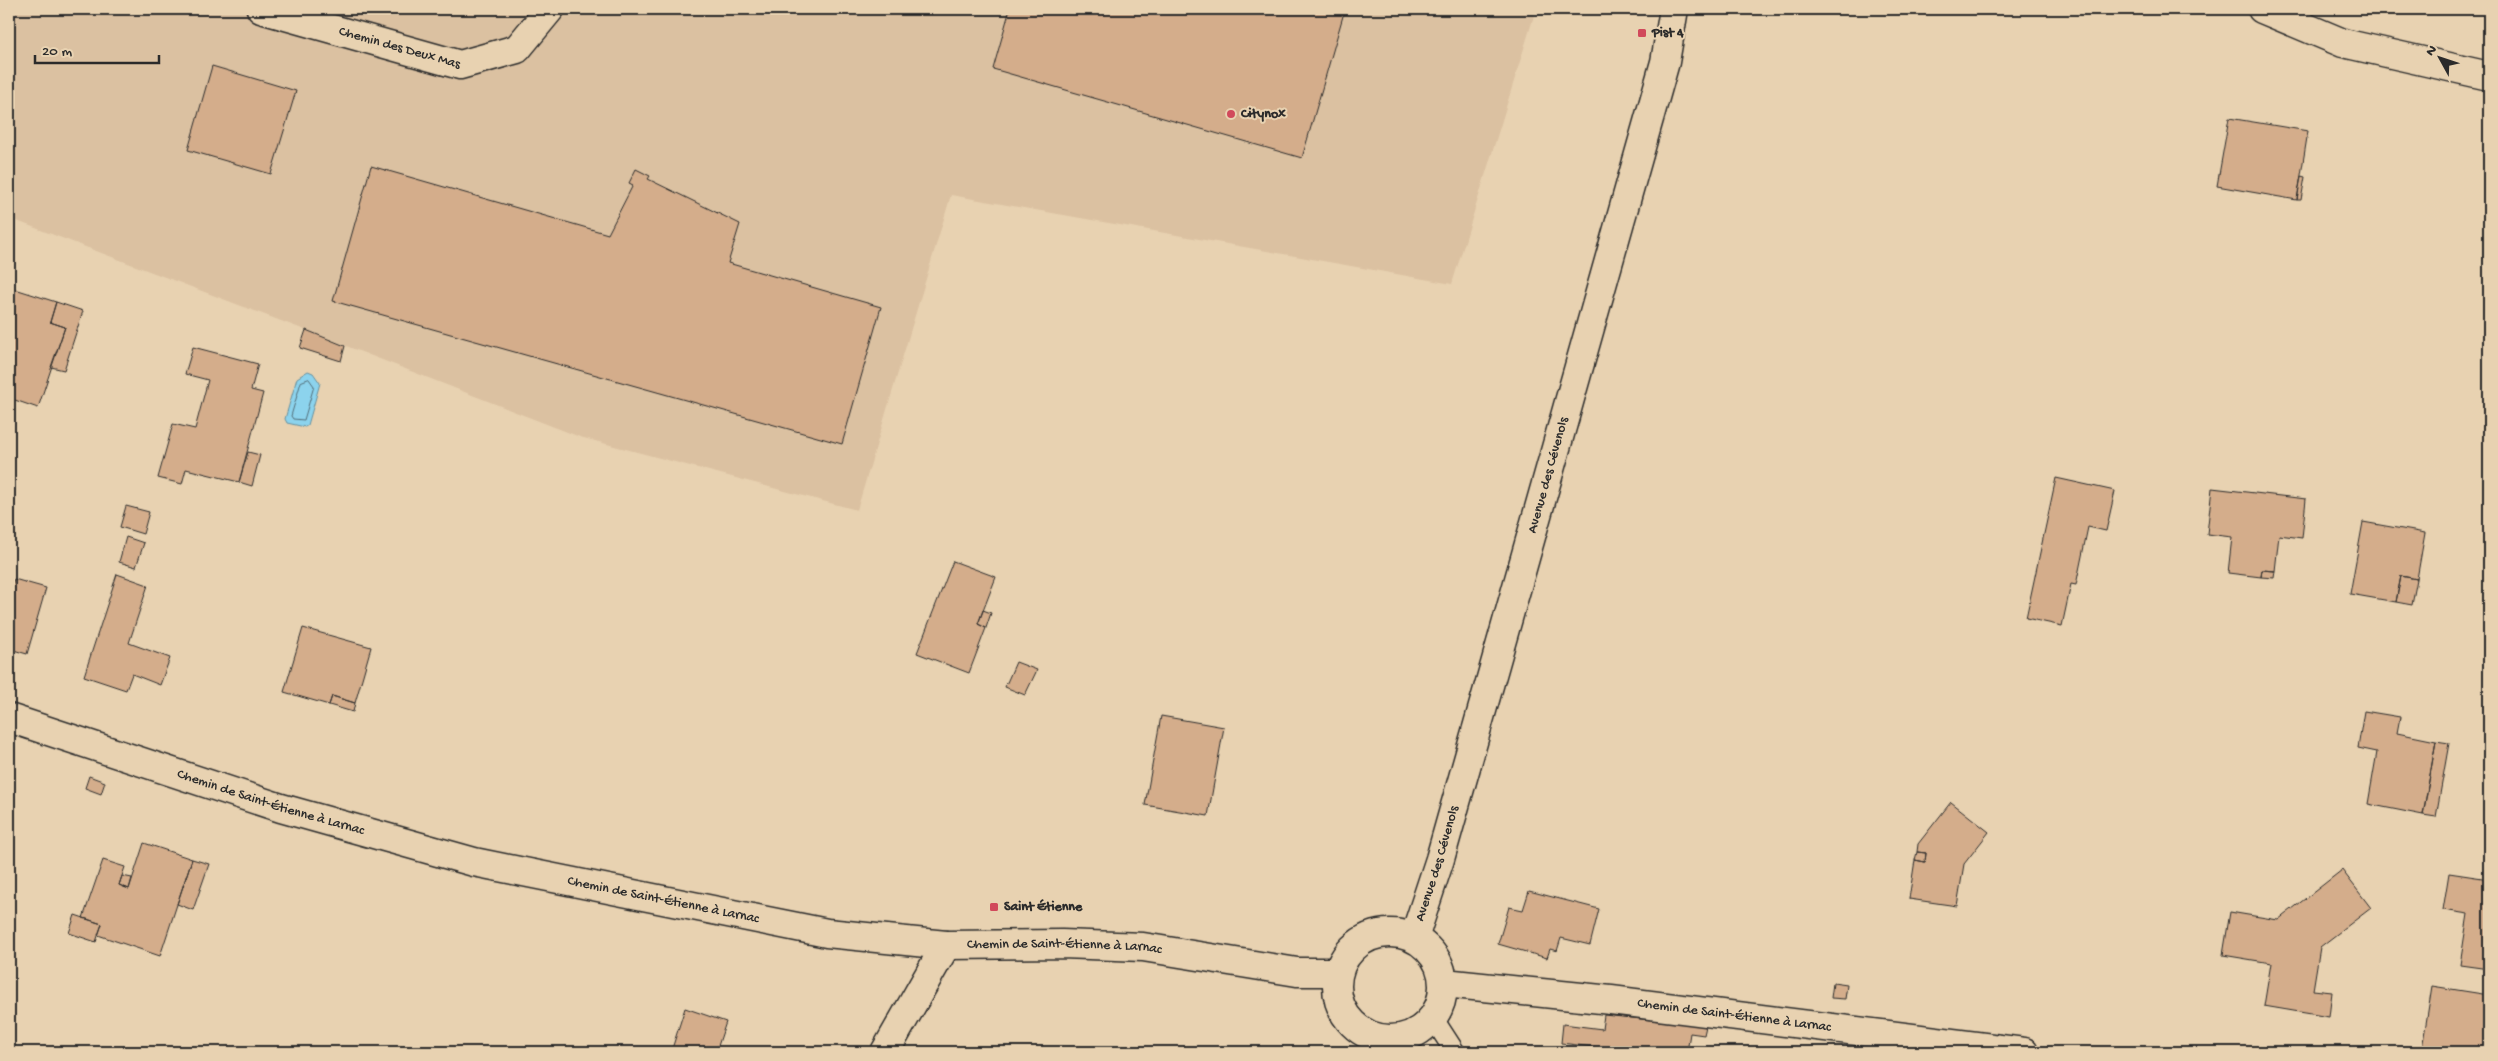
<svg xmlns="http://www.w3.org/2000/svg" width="2498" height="1061" font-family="'Gochi Hand',sans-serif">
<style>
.built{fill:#dbc1a1}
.water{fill:#8cd3ed;stroke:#65909f}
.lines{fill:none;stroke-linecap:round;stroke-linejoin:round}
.shore{stroke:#526e79;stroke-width:1}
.building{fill:#d4ad8b;stroke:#2b2b2b}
.service-casing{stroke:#2b2b2b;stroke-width:22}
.minor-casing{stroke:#2b2b2b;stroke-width:31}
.service{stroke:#e8d2b1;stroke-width:19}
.minor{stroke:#e8d2b1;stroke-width:28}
.poi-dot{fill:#d1495b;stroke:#e8d2b1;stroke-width:2}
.labels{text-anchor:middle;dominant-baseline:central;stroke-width:4;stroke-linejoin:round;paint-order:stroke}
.poi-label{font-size:14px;font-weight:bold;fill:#2b2b2b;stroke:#e8d2b1;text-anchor:start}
.street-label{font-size:14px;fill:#2b2b2b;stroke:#e8d2b1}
</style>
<rect width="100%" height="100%" fill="#e8d2b1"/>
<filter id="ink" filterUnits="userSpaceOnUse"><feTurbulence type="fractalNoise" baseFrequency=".02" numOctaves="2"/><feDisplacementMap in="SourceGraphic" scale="10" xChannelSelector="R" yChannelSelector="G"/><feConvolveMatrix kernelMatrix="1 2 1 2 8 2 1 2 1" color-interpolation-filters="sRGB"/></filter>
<g filter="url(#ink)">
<path class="built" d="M9,9H1536L1452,284L951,195L857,510L580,437L305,330L9,218Z"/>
<path class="water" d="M308,371L313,373L320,383L308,425L305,427L287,423L285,419L297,378Z"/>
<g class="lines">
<path class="shore" d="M309,379L314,386L304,420L293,419L291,416L301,382Z"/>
</g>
<path class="building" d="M1010,9H1345L1302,158L993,69Z
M212,66L296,91L271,174L188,150Z
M2229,118L2308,131L2297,200L2217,186Z
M371,166L608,234L633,185L629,183L636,169L650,176L648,179L740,224L728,263L881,307L842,444L333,301Z
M2301,176L2305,177L2301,200H2297Z
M12,288L56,302L50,322L65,327L38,408L9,398V324L12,314L9,313V298Z
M56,302L83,311L64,370L51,367L65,327L50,322Z
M306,330L345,346L341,361L300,348Z
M193,347L258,364L251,390L263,393L239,482L186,469L182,484L158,478L173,424L195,429L208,380L185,374Z
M248,452L260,455L252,486L239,482Z
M2056,478L2115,491L2106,531L2088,527L2076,585L2071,584L2062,626L2026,618Z
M2212,488L2306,499L2302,538L2279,535L2275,571L2262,570L2261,577L2228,573L2232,537L2207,534Z
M126,506L149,512L143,534L120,527Z
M2363,522L2425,533L2417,579L2401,576L2396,602L2350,594Z
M126,537L144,543L136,567L119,562Z
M953,561L996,577L978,624L986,628L969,673L917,653Z
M2262,570L2275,571L2274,578L2261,577Z
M117,574L148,585L129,643L170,658L160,685L132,674L126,690L84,676Z
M2401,576L2417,579L2412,605L2396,602Z
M14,579L46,588L27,654L10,649L12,643L9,642V593Z
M983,610L991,613L986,628L978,624Z
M303,628L371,647L355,703L332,696L329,705L284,692Z
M1016,662L1037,670L1025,695L1005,687Z
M332,696L355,703L353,712L329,705Z
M2364,711L2400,717L2397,733L2436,741L2423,815L2368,804L2377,752L2358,748Z
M1161,716L1224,727L1208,816L1145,805Z
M2436,741L2449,743L2436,817L2423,815Z
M89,776L105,782L101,794L85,788Z
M1951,802L1989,832L1964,864L1957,906L1909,899L1915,860L1925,862L1926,853L1917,852L1918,844Z
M144,843L192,859L160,956L98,935L102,924L83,918L103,860L125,867L119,885L129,889Z
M1917,852L1926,853L1925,862L1915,860Z
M192,859L209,864L193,910L177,904Z
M2342,870L2371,908L2320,947L2313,990L2332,992L2329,1017L2264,1006L2271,963L2223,955L2230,912L2278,920Z
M2449,873L2489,879V969L2460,965L2468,914L2443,910Z
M122,876L132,878L129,889L119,885Z
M1529,891L1599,909L1590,945L1561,938L1557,951L1550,949L1547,958L1498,944L1509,907L1523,910Z
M75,915L102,924L96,942L69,933Z
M1833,983L1847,985L1845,999L1831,998Z
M2432,986L2489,995V1052H2445L2422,1049Z
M685,1008L726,1022L716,1052H671Z
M1604,1015L1706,1026L1704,1035L1690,1033L1687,1052H1600L1601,1048L1561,1043L1563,1024L1602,1029Z"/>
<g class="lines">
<g class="service-casing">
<path id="service" d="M1433,1018L1455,1052"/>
</g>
<g class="minor-casing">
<g id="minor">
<path id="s1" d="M261,9L460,65L517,49L550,9"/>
<path d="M2262,9L2343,43L2489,76"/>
<path id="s2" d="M9,718L281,808L474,862L827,933L946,945L1062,944L1143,947L1297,972H1338"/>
<circle cx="1390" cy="986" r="53"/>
<path id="s3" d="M1414,938L1440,859L1665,62L1674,9"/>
<path id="s4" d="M1444,983L1611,1000L2024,1052"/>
<path d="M885,1052L946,945"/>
</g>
</g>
<use href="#service" class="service"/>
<use href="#minor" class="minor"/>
</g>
</g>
<g class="poi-dot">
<rect x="1637" y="28" width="10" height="10" rx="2.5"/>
<circle cx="1231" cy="114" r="5"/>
<rect x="989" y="902" width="10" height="10" rx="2.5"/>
</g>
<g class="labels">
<g class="poi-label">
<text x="1652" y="33">Pist 4</text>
<text x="1241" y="114">Citynox</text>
<text x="1004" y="907">Saint Étienne</text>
</g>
<g class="street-label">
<text stroke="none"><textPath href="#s1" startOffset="144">Chemin des Deux Mas</textPath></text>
<text stroke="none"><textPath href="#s3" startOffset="482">Avenue des Cévenols</textPath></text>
<text stroke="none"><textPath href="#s2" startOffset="275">Chemin de Saint-Étienne à Larnac</textPath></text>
<text stroke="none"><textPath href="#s3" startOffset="78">Avenue des Cévenols</textPath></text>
<text stroke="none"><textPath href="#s2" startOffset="680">Chemin de Saint-Étienne à Larnac</textPath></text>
<text stroke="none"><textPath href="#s2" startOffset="1085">Chemin de Saint-Étienne à Larnac</textPath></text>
<text stroke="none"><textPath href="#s4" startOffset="292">Chemin de Saint-Étienne à Larnac</textPath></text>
</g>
</g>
<rect width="2498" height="1061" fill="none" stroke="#e8d2b1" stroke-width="30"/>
<rect x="15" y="15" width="2468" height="1031" fill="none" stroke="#2b2b2b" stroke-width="2" filter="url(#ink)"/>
<g transform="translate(2440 58) rotate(310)" stroke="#e8d2b1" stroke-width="4" paint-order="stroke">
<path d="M0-4L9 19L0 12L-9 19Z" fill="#2b2b2b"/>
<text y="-8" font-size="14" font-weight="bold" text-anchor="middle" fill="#2b2b2b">N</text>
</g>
<path d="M35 55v8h124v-8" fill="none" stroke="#2b2b2b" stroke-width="2.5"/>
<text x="42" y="55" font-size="15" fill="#2b2b2b" stroke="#e8d2b1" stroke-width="4" paint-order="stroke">20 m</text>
</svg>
